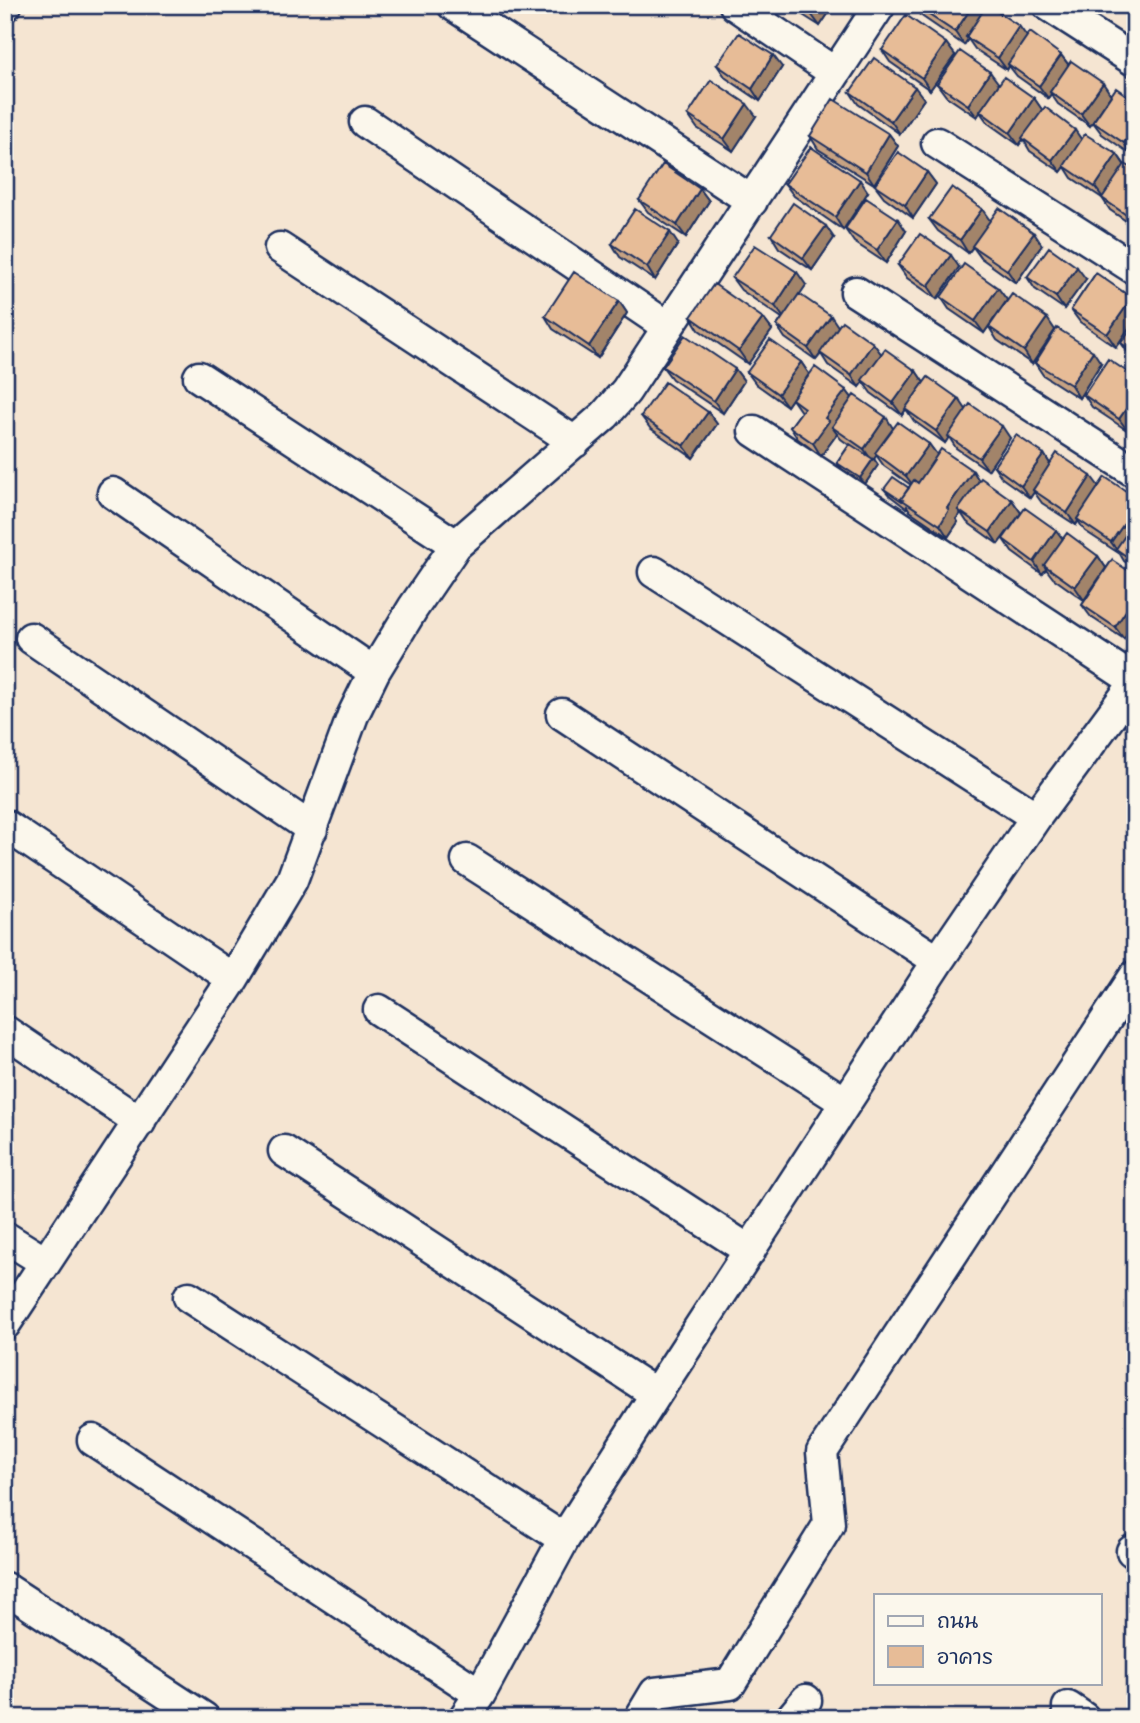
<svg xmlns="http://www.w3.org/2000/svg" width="1140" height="1723" font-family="'Shantell Sans','Playpen Sans Thai',sans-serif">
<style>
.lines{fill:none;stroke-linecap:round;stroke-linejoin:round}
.street-casing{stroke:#1b2f5e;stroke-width:35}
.street{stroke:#fbf7ec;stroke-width:30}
.wall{fill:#c7a282;stroke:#1b2f5e;stroke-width:2}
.shaded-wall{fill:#a2846a;stroke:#1b2f5e;stroke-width:2}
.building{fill:#e7bc97;stroke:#1b2f5e;stroke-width:2}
</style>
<rect width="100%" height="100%" fill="#f5e5d2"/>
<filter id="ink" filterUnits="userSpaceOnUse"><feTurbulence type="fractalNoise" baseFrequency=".0143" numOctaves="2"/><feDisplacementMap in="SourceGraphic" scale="14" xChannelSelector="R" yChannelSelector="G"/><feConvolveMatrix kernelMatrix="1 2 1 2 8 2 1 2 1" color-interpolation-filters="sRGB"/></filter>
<g filter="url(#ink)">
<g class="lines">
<g class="street-casing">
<path id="street" d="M453,5L752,201
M735,5L835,73
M1048,5L1135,61
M5,6L6,5
M365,122L668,327
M937,143L1135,269
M280,248L575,442
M856,292L1135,472
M199,377L456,545
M754,431L1135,681
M113,493L374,672
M654,572L1036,817
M31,638L312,829
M562,714L938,961
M5,825L233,979
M467,860L845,1102
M379,1010L750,1251
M5,1031L140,1122
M284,1151L656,1394
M5,1237L45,1262
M189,1297L564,1539
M5,1324L233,979L292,880L353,715L374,672L413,608L456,545L605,415L626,391L880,5
M93,1440L480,1694
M1132,1551L1135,1553
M5,1588L204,1718
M1068,1707L1084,1718
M464,1718L480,1694L564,1539L656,1394L938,961L1036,817L1135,683
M640,1718L655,1693L730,1684L829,1524L822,1452L1135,976
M791,1718L806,1700"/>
</g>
<use href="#street" class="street"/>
</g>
<path class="wall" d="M787,5H834L820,26Z
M912,5H984L985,7L1019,26L1027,37L1061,55L1069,65L1111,95L1135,101V151L1132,155L1102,134L1093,122L1097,117L1090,126L1058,104L1051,94L1048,98L1017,76L1009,66L1007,70L975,49L968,39L964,45L920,15Z
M946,43L955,55L930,90L890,62L882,50Z
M717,65L782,67L760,101L726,78Z
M990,72L998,84L1034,98L1042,110L1082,139L1117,154L1125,165L1135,170V227L1110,210L1102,198L1072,178L1065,167L1061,172L1030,151L1023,139L1019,145L988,123L980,112L977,117L946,96L937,84Z
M850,92L924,99L900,134L858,104Z
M688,115L756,116L733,151L697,128Z
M889,134L898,146L874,184L818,149L810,136Z
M927,172L936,184L913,218L884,197L875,185Z
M785,184L868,192L843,230L794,196Z
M700,189L709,201L686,237L648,212L639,200Z
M929,219L990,220L1042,245L1016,283L981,258L973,247L968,253L938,231Z
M845,229L906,231L886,263L854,242Z
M771,235L834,238L812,270L779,248Z
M612,244H678L655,280L620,257Z
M898,265L959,267L937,299L907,278Z
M1096,273L1116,347L1080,322L1071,310Z
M1027,277L1086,279L1064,309L1035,289Z
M732,278L806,285L799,294L838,327L873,343L881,354L916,371L924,383L1010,438L988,470L956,448L949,437L945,443L914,421L906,409L902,415L871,393L863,382L859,387L828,365L821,354L816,360L785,338L777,326L782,318L741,290Z
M998,288L1007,300L984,333L949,309L941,297Z
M619,301L627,313L598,358L553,329L545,316Z
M691,317L763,318L772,330L748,364L699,330Z
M1135,324V358L1130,355L1121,343Z
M989,327L1055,330L1032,364L997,340Z
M801,362L809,374L787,406L756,384L747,372Z
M1035,363H1101L1079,398L1043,375Z
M663,367L735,369L744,381L723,413L672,379Z
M846,390L852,398L893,428L929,444L937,455L973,471L979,481L1012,500L1021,513L998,544L967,522L961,513L956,519L958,522L948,537L910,511L907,506L906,508L889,495L884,489L909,488L911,485L884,466L876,455L874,459L878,465L865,484L842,469L837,463L849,445L841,439L837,434L821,456L798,439L790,427L801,412L792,399Z
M1084,395L1135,421L1128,431L1092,407Z
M708,412L717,424L693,458L650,428L641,416Z
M1044,454L1050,464L1099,486L1135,497V568L1124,561L1120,554L1085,531L1078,521L1076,525L1042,503L1034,492L1030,498L1002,478L994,466Z
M1003,539H1063L1098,556L1106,568L1084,600L1053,578L1046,569L1042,574L1012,552Z
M1112,560L1124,639L1091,617L1082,605Z"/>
<path class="shaded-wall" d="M817,5H834L820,26L811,14Z
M973,5H984L987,10L966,37L968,39L964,45L955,32Z
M1122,5H1131L1126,11Z
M1019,26L1028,38L1008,64L1009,66L1007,70L998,58Z
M946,43L955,55L930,90L922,78Z
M773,55L782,67L760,101L752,89Z
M1061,55L1070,67L1050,92L1051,94L1048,98L1039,86Z
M990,72L999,84L977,117L968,105Z
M1103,83L1111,95L1090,126L1081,114Z
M915,87L924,99L900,134L891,121Z
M1034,98L1043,111L1019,145L1010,133Z
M747,104L756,116L733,151L724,139Z
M1135,126V151L1132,155L1124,143Z
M1075,130L1083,142L1061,172L1052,160Z
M889,134L898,146L874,184L866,172Z
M1117,154L1125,166L1104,199L1095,187Z
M927,172L936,184L913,218L905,205Z
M860,180L868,192L843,230L835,217Z
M700,189L709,201L686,237L677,225Z
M982,209L991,222L968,253L960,240Z
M898,219L906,231L886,263L877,250Z
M826,226L834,238L812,270L803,258Z
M670,232L678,244L655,280L647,267Z
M1034,233L1042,245L1016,283L1007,270Z
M951,255L959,267L937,299L928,286Z
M1077,267L1086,279L1064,309L1056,297Z
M797,272L806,285L784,318L775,306Z
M998,288L1007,300L984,333L975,321Z
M1132,298L1135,302V319L1116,347L1107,334Z
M619,301L627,313L598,358L589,346Z
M831,316L839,328L816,360L808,348Z
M763,318L772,330L748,364L739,351Z
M1047,318L1055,330L1032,364L1024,351Z
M873,343L882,355L859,387L851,375Z
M1093,351L1101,363L1079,398L1071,385Z
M801,362L809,374L787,406L778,394Z
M735,369L744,381L723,413L714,401Z
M916,371L924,383L902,415L893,403Z
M846,390L855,402L832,427L837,434L821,456L813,443L825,418Z
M1135,396V421L1128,431L1119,419Z
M959,399L967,411L945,443L936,431Z
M708,412L717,424L693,458L684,446Z
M886,417L894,430L874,459L878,465L865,484L860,478L872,461L864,449Z
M1002,426L1010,438L988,470L979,458Z
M929,444L938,456L915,488L906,476Z
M1044,454L1052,467L1033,490L1034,492L1030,498L1021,486Z
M973,471L981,484L958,510L961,513L956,519L958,522L948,537L940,525L947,508Z
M1091,476L1100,488L1077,519L1078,521L1076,525L1067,513Z
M1012,500L1021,513L998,544L990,532Z
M1135,508V533L1116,549L1111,542Z
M1056,530L1065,542L1044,565L1046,569L1042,574L1034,562Z
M1098,556L1106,568L1084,600L1075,587Z
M1135,597V623L1124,639L1115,627Z"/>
<path class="building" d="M797,5H817L811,14Z
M914,5H973L955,32Z
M987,5L1019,26L998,58L966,37Z
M1132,5H1135V15L1128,11Z
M906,15L946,43L922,78L882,50Z
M1030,32L1061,55L1039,86L1008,64Z
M739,33L773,55L752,89L717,65Z
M960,51L990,72L968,105L937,84Z
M874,58L915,87L891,121L850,92Z
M1071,61L1103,83L1081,114L1050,92Z
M1004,77L1034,98L1010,133L980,111Z
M711,80L747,104L724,139L688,115Z
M1116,88L1135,101V126L1124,143L1093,122Z
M833,99L889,134L866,172L810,136Z
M1045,107L1075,130L1052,160L1022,138Z
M1085,134L1117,154L1095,187L1064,166Z
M811,147L860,180L835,217L785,184Z
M898,152L927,172L905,205L875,185Z
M663,164L700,189L677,225L639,200Z
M1125,164L1135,170V221L1102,198Z
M952,187L982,209L960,240L929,219Z
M866,198L898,219L877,250L845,229Z
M793,203L826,226L803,258L771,235Z
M999,208L1034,233L1007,270L972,246Z
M635,209L670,232L647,267L612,244Z
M920,234L951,255L928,286L898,265Z
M755,245L797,272L775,306L732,278Z
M1049,247L1077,267L1056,297L1027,277Z
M964,264L998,288L975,321L941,297Z
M574,272L619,301L589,346L545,316Z
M1096,273L1132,298L1107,334L1071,310Z
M714,284L763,318L739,351L691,317Z
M799,294L831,316L808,348L777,326Z
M1012,294L1047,318L1024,351L989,327Z
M842,321L873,343L851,375L820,353Z
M1135,324V352L1121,343Z
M1057,328L1093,351L1071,385L1035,363Z
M685,335L735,369L714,401L663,367Z
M770,340L801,362L778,394L747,372Z
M885,349L916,371L893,403L862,380Z
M1108,359L1135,377V396L1119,419L1084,395Z
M815,367L846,390L825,418L829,421L813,443L790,427L804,408L792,399Z
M928,377L959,399L936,431L905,409Z
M665,382L708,412L684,446L641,416Z
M854,395L886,417L864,449L832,427Z
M970,404L1002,426L979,458L948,436Z
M1135,421V433L1129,430Z
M898,422L929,444L906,476L875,453Z
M1016,435L1044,454L1021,486L994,466Z
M850,444L873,459L860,478L837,463Z
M941,449L973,471L947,508L949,510L940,525L901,499L914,480L918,483Z
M1057,453L1091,476L1067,513L1033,490Z
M893,477L909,488L901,499L903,500L902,501L884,489Z
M1105,477L1135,497V508L1111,542L1077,519Z
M981,478L1012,500L990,532L958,510Z
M1025,508L1056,530L1034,562L1003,539Z
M1135,521V562L1116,549Z
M1067,533L1098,556L1075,587L1044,565Z
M1112,560L1135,575V597L1115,627L1082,605Z"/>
</g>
<rect width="1140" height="1723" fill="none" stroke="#fbf7ec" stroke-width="28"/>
<rect x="14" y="14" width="1112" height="1695" fill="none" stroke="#1b2f5e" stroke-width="2.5" filter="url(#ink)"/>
<rect x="874" y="1594" width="228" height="91" fill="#fbf7ec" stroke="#a1a7b3" stroke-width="2"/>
<rect x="888" y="1616" width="35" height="10" fill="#fbf7ec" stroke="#a1a7b3" stroke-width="2"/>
<text x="937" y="1628" font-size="21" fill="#1b2f5e">ถนน</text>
<rect x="888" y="1646" width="35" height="21" fill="#e7bc97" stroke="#a1a7b3" stroke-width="2"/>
<text x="937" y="1664" font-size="21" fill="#1b2f5e">อาคาร</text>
</svg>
